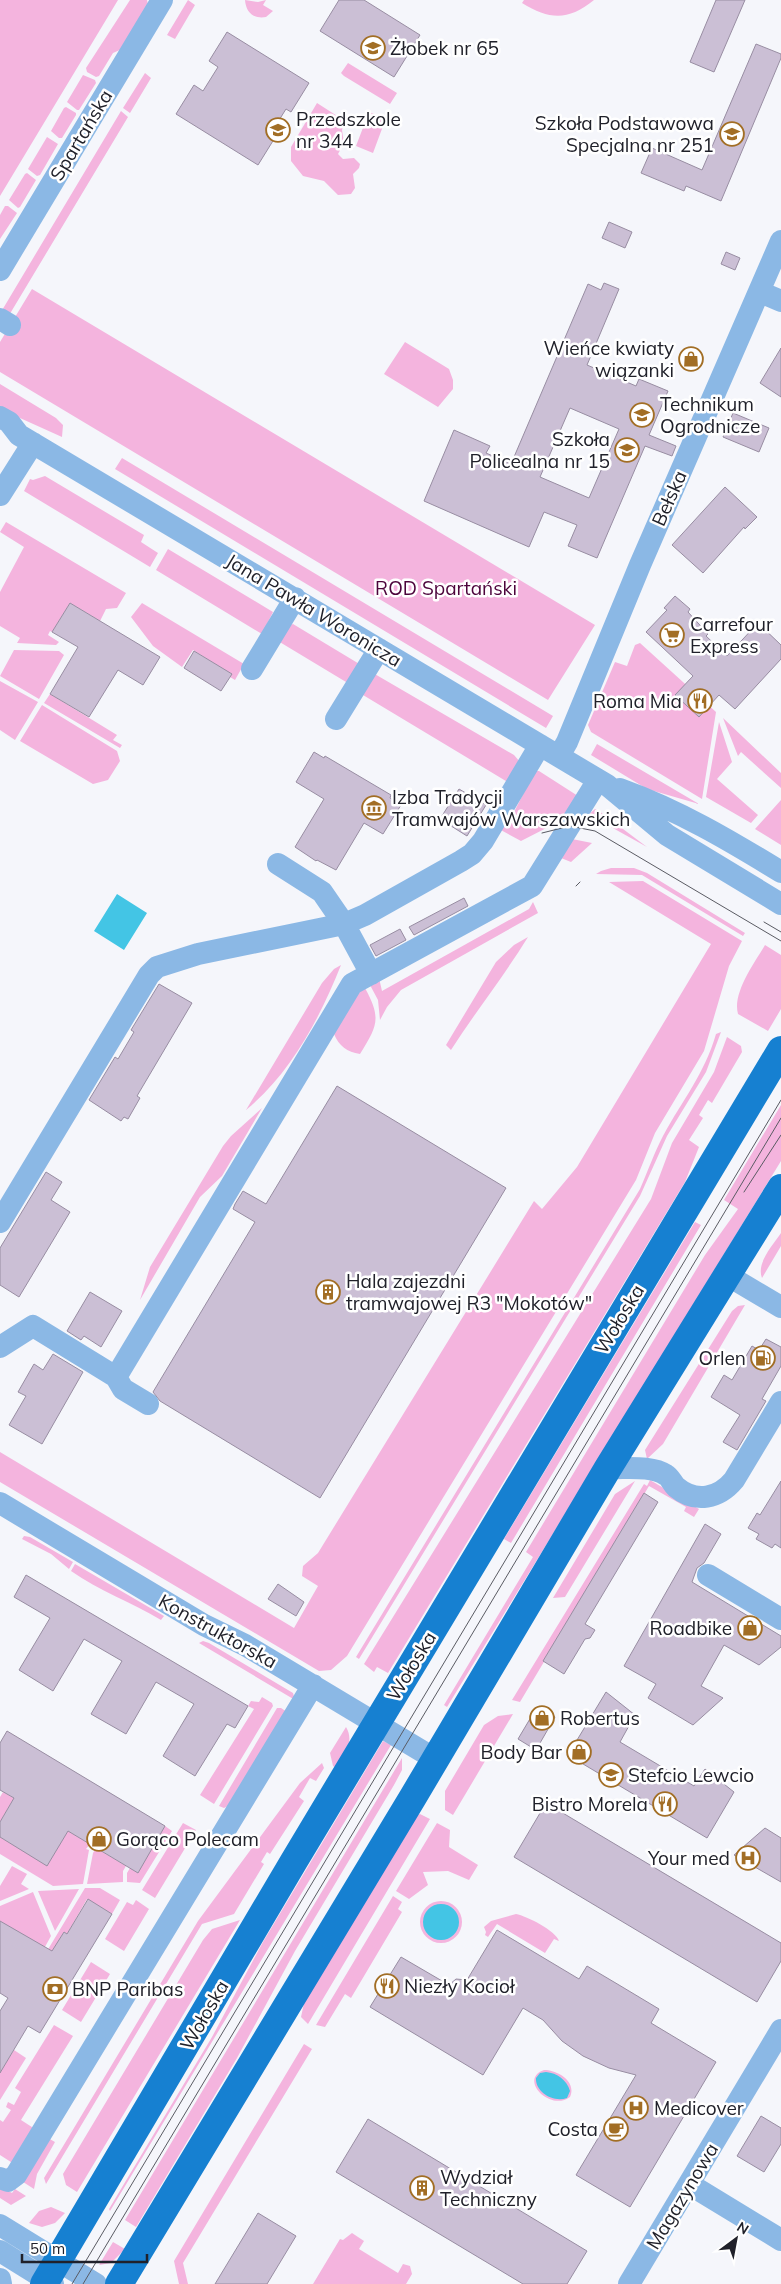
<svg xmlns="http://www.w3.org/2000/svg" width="781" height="2284" font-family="Mulish,sans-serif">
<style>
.green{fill:#f4b4de}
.water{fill:#43c5e5}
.building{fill:#cbbfd5;stroke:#988da2;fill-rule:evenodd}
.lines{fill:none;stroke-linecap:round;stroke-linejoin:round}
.minor{stroke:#8bb8e5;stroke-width:22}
.major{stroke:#1680d1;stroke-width:28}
.tram{stroke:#5a5b63;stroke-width:1}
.labels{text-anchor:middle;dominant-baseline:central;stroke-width:5;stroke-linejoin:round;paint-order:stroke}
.poi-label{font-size:19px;fill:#20212a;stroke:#fff;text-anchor:start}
.street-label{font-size:19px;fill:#20212a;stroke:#fff}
.park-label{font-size:19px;fill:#4c033b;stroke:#fff}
</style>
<rect width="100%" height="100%" fill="#f5f6fb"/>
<path class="green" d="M0,0H118L0,196Z
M130,0H147L148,5L122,49L113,53L99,76L96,77L87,72L86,68Z
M188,0L195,5L175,39L167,35Z
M245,0L258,2L266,0L263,5L273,11L266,17C254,19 246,13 245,0Z
M524,0H594C568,21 550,20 522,3Z
M348,63L397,93L390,104L344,76L341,73Z
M145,73L151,78L130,113L123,108Z
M83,75L95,80L96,83L79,110H77L67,102Z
M317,103L345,121L342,130L344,143L338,154L343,159L354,158L360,164L359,168L353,174L355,188L351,194L338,195L324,181L303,176L291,161V147Z
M66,107L76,113V115L62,138H59L51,131L64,108Z
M121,111L128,117L8,317L1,312Z
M369,112L386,118L373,153L356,146Z
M47,137L58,144L40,175L37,176L28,169Z
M27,173L36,180L20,207L18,208L9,200L25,174Z
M5,206H8L17,213L0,239V215Z
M32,289L595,625L548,700L0,372V342Z
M405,342L449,369L453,380V389L438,407L384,374Z
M0,384L56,418L63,425L62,437L0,409Z
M122,458L553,716L546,728L115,469Z
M45,476L144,535L141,542L158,553L150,567L24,491L30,479L33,480Z
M6,522L126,593L117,608L106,609L100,621L70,603L52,632L50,631L48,635L59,642L56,645L17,643L20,638L0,626V592L24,547L0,532Z
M168,549L273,612L262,634L156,570Z
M142,603L244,664L235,680L230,677L231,674L193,650L182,667L153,646L131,617Z
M293,624L361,665L351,685L278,641L287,627Z
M640,643L716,712L702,799L591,732L588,725L615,662L627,666L635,645Z
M14,650L59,651L64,655L39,699L0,676Z
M373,673L514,755L520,762L511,784L358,692Z
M0,681L38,702L15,740L0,730Z
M50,694L117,735L113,740L122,745L120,748L44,703Z
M42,705L117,751L120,761L108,780L93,784L20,741Z
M723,718L781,773V788L741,752L738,756Z
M719,722L732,762L717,779L758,815L751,823L706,797Z
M597,744L699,804L647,789L591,755Z
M535,771H539L578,796L564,819L521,841L499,829L506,816L514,812Z
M781,800V845L755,829Z
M595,809L599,811L647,847L602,822L586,817Z
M572,839L592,843L571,862L561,858Z
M611,868H634L647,873L745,933L743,936L642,875L596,874L601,871Z
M643,881L742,941L729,966L704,1051L655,1133L636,1180L347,1656L331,1670L319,1671L0,1482V1452L294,1628L318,1586L302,1576L303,1566L318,1553L534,1201L542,1209L577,1167L711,944L609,882Z
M533,902L538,913L401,990L387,1007L380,1020L378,1000L370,985L379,978L382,991L529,909Z
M528,937C504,976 476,1011 451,1050L446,1045L496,962L514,945Z
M765,945L781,955V1009L768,1031L738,1014C732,993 755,962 765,945Z
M341,965C320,1018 291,1073 246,1110L322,983L334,969Z
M365,988C382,1019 377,1026 360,1054C347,1052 339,1046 334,1034L350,999Z
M721,1032L706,1072L667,1136L640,1196L359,1659L356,1657L640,1189C648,1171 654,1153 663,1136C683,1099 704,1075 716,1034Z
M727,1037L741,1046L742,1052L712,1103L708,1100L699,1115L703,1118L689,1140L699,1147L685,1182L388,1673L377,1667L374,1672L364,1664L651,1199L672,1143L714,1072Z
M781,1105V1161L447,1707L444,1705L533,1557L526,1552L705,1255L738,1209L724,1200Z
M262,1108L222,1176L200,1197L140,1300L150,1267L223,1146L231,1136Z
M695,1222L701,1225L511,1543L504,1539Z
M781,1233V1246L762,1278C756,1263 773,1245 781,1233Z
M745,1305L663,1444L647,1459L645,1450L732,1311L738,1306Z
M650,1480L699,1509L694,1517L684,1511L686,1507L649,1486L520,1702L512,1700L644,1484L647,1486Z
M635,1481L565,1597L553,1598L615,1494Z
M24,1536L30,1537L73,1562L69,1569L51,1554L22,1539Z
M75,1564L164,1616L161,1620C131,1602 99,1591 71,1571Z
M203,1641L209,1643L293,1693L295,1700L199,1643Z
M262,1697L272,1703L273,1706L214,1804L200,1795L254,1709L248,1706L251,1701L259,1702Z
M277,1708H281L287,1712L230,1805L224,1808L219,1806Z
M513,1714L453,1815L445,1810V1791L484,1725L498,1716Z
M346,1727C355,1742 344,1755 336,1768L333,1766L330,1753Z
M383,1741L391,1745L110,2211L109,2209L212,2037L263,1942Z
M402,1758V1770L394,1785L295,1951L237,2058L136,2227L125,2220Z
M322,1763L324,1768L316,1781L310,1778L299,1797L304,1801L270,1854L267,1852L261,1862L264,1864L234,1914L202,1924L46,2184L44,2178L198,1921L300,1783Z
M3,1792L14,1798L0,1822V1797Z
M420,1814L430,1819L308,2024L301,2017L304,2003L417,1815Z
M183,1823L196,1830L155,1898L142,1890Z
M437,1823L450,1830L449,1847L478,1865L469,1880L448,1871L423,1872L428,1885L409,1899L396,1891Z
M165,1826L172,1831L140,1883L127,1882V1873L130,1868L138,1872Z
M68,1831L90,1844L86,1849L89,1850L83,1884L53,1886L0,1854V1837L47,1865Z
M96,1848L126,1866L123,1871V1882L87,1884L93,1853Z
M12,1866L27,1874L21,1884L29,1889L0,1901V1886Z
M85,1888H100L120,1900L112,1914L87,1899L67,1934L64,1932L48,1958L44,1956Z
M79,1889L55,1931L38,1891Z
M33,1892L51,1936L41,1954L12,1928L0,1922V1906Z
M393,1896L402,1902L398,1909L402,1912L351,1998L345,1994L325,2027L316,2025Z
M136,1900L149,1909L124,1951L105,1939L127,1902L133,1905Z
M420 1922a21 21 0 1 1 42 0a21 21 0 1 1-42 0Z
M516,1914C527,1916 556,1931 559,1941L554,1939L545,1953L497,1924L488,1937L485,1935L486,1932L484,1927L491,1921Z
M240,1920L77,2192L66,2185L63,2174L203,1940L212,1929Z
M91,1962L110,1974L81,2022L62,2010Z
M54,2025L73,2036L21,2120L35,2129L14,2164L0,2155V2120L3,2122L11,2110L6,2107L8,2102L14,2105L21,2092L15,2088Z
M304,2044L312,2049L183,2263L188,2284H179L174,2261Z
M14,2050L26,2058L0,2100V2068L2,2069Z
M544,2070C557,2070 577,2081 570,2097C550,2112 518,2079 544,2070Z
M46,2137L55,2142L37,2174L34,2189L20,2180Z
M0,2186L12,2193L15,2189L26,2196L11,2205L0,2198Z
M51,2207L65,2213L55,2223L42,2227L29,2223L39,2211Z
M352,2233L364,2241L359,2249L398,2273L403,2264L410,2266L412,2274L406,2284H313L340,2239L343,2240Z
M113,2242L125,2249L111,2263L99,2265Z"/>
<path class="water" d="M117,894L147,913L124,950L94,931Z
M423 1922a18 18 0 1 1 36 0a18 18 0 1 1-36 0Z
M546,2072C557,2073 567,2080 570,2091L567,2098C553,2103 535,2092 536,2078L540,2073Z"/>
<path class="building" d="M339,0H364L420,35L394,77L320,31Z
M716,0H745L714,72L690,62Z
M227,32L309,83L291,112L286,109L271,133L276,136L258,165L176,114L194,85L203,91L218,67L209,61Z
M756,44L781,54V58L721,201L686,186L684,191L641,173L652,148L702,170Z
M609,222L632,232L625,248L602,238Z
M726,252L740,258L735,270L721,264Z
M604,283L619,289L587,365L636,386L639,379L668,391L649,435L676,446L672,456L645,446L597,558L568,546L577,525L544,512L529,547L424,501L454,430L490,446L486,453L511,464L588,284L601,290ZM570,408L619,429L589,498L540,477Z
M781,348V397L760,383Z
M733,413L769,428L759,452L723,437Z
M725,487L757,517L745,529L744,527L703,573L672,545Z
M675,596L690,609L688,612L708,634L706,636L727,656L758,623L781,645V659L735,709L719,695L699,717L675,695L693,676L646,632L667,610L664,608Z
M70,603L160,657L143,685L118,670L89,717L50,694L78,647L52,632Z
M194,651L232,674L221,691L184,668Z
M314,752L324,758L325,756L391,795L390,798L401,805L383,834L364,823L336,870L317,860L316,861L295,847L324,799L296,782Z
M459,789L486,805L467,836L440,819Z
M464,898L468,906L414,935L409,927Z
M400,929L406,940L376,956L370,945Z
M159,984L192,1003L137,1096L140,1098L128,1119L124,1117L121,1121L89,1100L115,1057L118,1059L134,1032L131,1030Z
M337,1086L506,1188L320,1498L160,1401L153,1392L255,1222L233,1209L235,1204L243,1191L266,1204Z
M46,1172L62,1182L51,1200L70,1212L19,1297L0,1285V1248Z
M90,1292L122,1311L101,1347L84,1336L81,1340L67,1331Z
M766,1339L781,1347V1366L762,1399L766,1401L737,1450L723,1442L740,1415L711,1397L724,1375L732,1380L752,1346L759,1350Z
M53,1354L83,1372L42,1444L9,1425L26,1396L18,1392L34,1364L43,1370Z
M781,1481V1548L775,1544L772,1548L756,1539L759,1534L748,1528L757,1513L760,1515Z
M644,1493L658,1502L585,1624L595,1630L590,1638L585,1639L564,1674L543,1661Z
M705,1524L721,1534L704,1563L697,1568L692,1582L781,1636V1647L759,1665L724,1645L701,1686L723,1698L693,1725L648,1698L656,1684L624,1666Z
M26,1575L248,1706L235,1728L227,1724L195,1776L163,1756L194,1704L156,1682L126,1734L91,1714L122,1661L84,1639L53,1691L19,1670L50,1618L14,1597Z
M278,1584L304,1602L296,1616L268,1599Z
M606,1692L635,1715L620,1742L694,1786L705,1769L734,1792L707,1838L568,1755Z
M537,1707L555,1717L536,1750L518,1739Z
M7,1731L165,1826L138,1873L68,1831L47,1866L0,1837V1822L14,1798L0,1790V1743Z
M546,1803L781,1943V1961L757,2002L514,1857Z
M765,1828L781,1838V1882L734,1855Z
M88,1899L112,1914L40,2033L28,2026L0,2073V2011L8,1998L0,1993V1921L52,1951L64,1932L67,1934Z
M497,1930L579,1979L587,1966L619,1985L659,2009L651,2023L716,2062L630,2207L576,2175L636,2075L609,2068L583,2056L562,2041L543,2020L523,2008L483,2075L370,2007L401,1957L449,1985L456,1979L467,1980Z
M761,2116L781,2128V2144L764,2172L737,2156Z
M368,2119L587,2251L567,2284H523L336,2172Z
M258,2213L296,2236L267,2284H215Z"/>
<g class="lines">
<path class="minor" d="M0,270L162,0
M760,292L781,301
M0,319L10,325
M0,417L9,422L19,435L607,785L667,835L781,904
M0,495L33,443
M252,669L295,598
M336,719L379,649
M559,756L567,742L640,565L781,241
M620,789C678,810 729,840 781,872
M278,864L322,892L344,924L371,974
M0,1222L149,975L157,967L198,954L344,924L365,915L461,861L472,854L483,841L540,745
M727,1275L781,1307
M0,1347L33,1326L116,1377L123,1389L148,1404
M116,1377L352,984L532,886L598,780
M608,1468C625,1469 651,1465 666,1475C670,1477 672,1483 676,1487C696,1504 719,1498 734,1480L781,1402
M0,1503L204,1625L245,1645L435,1759
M708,1575L781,1619
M0,2178L8,2181L16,2175L313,1685
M689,2184L781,2240
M0,2225L96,2284
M0,2251L53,2284
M0,2279L1,2284
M629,2284L781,2030"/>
<path class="major" d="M44,2284L294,1861L781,1050
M119,2284L413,1797L608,1468L781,1188"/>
<path class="tram" d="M542,833L570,826L595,831L781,941
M576,886L580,882
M764,922L781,932
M744,1192L781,1135
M72,2284L781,1100
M83,2284L781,1118"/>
</g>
<defs>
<g id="school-ring" transform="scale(1.25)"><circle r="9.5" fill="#fff" stroke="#a26e25" stroke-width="1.5"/><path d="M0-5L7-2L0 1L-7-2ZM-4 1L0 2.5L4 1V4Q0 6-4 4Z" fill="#a26e25"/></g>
<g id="shop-ring" transform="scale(1.25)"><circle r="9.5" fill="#fff" stroke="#a26e25" stroke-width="1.5"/><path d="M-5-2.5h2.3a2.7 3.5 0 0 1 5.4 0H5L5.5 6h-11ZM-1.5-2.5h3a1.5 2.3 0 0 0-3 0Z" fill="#a26e25"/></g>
<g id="university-ring" transform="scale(1.25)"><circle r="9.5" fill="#fff" stroke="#a26e25" stroke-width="1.5"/><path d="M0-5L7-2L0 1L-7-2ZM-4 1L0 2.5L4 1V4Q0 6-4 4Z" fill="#a26e25"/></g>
<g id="supermarket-ring" transform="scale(1.25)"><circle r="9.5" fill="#fff" stroke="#a26e25" stroke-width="1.5"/><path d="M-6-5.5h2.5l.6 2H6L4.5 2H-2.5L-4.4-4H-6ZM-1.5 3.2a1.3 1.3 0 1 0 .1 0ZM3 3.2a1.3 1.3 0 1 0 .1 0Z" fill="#a26e25"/></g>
<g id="restaurant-ring" transform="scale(1.25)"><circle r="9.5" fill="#fff" stroke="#a26e25" stroke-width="1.5"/><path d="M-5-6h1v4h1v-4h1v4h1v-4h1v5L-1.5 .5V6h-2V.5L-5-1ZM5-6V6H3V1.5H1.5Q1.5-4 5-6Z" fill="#a26e25"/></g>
<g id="museum-ring" transform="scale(1.25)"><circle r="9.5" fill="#fff" stroke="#a26e25" stroke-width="1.5"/><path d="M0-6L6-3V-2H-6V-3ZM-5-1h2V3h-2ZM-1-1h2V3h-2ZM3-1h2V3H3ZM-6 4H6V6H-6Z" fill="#a26e25"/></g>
<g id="building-ring" transform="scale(1.25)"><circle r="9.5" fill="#fff" stroke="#a26e25" stroke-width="1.5"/><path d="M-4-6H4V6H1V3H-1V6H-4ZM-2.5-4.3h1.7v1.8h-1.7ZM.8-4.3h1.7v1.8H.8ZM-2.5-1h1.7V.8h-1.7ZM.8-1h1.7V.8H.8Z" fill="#a26e25"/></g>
<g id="fuel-ring" transform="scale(1.25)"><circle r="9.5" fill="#fff" stroke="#a26e25" stroke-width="1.5"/><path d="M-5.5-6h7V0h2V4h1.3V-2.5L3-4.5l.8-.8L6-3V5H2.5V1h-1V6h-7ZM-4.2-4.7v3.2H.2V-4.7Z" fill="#a26e25"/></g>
<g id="hospital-ring" transform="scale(1.25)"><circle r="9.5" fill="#fff" stroke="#a26e25" stroke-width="1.5"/><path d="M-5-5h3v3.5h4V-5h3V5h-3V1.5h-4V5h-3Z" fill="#a26e25"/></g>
<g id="bank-ring" transform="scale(1.25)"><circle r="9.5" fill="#fff" stroke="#a26e25" stroke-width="1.5"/><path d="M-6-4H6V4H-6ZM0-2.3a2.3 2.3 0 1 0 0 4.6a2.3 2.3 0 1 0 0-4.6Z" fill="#a26e25"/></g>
<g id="cafe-ring" transform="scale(1.25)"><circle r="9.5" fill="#fff" stroke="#a26e25" stroke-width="1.5"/><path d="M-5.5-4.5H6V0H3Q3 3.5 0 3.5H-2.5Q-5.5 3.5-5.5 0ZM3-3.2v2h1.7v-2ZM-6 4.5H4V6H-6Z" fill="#a26e25"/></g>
</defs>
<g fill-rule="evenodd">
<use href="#school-ring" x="373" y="48"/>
<use href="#school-ring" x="278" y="130"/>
<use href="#school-ring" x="732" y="134"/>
<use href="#shop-ring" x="691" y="359"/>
<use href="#school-ring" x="642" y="415"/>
<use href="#university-ring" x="627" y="450"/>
<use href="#supermarket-ring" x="672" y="635"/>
<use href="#restaurant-ring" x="700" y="701"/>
<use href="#museum-ring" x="374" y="808"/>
<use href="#building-ring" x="328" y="1292"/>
<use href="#fuel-ring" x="763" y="1358"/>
<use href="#shop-ring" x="750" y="1628"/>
<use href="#shop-ring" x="542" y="1718"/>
<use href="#shop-ring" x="579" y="1752"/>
<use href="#school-ring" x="611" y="1775"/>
<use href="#restaurant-ring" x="665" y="1804"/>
<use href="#shop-ring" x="99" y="1839"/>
<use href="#hospital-ring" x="748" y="1858"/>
<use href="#restaurant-ring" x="387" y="1986"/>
<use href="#bank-ring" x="55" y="1989"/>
<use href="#hospital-ring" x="636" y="2108"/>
<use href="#cafe-ring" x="616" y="2129"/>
<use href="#building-ring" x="422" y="2188"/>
</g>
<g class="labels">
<g class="poi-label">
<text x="390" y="48">Żłobek nr 65</text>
<text x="296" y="119">Przedszkole<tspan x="296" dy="22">nr 344</tspan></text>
<text x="714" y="123" text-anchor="end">Szkoła Podstawowa<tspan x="714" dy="22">Specjalna nr 251</tspan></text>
<text x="674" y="348" text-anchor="end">Wieńce kwiaty<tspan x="674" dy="22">wiązanki</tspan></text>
<text x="660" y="404">Technikum<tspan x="660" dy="22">Ogrodnicze</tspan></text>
<text x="610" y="439" text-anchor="end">Szkoła<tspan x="610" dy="22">Policealna nr 15</tspan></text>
<text x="690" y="624">Carrefour<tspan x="690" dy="22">Express</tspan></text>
<text x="682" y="701" text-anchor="end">Roma Mia</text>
<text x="392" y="797">Izba Tradycji<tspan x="392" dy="22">Tramwajów Warszawskich</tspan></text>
<text x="346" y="1281">Hala zajezdni<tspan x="346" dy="22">tramwajowej R3 "Mokotów"</tspan></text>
<text x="746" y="1358" text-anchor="end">Orlen</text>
<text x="732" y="1628" text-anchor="end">Roadbike</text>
<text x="560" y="1718">Robertus</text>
<text x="562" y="1752" text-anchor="end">Body Bar</text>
<text x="628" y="1775">Stefcio Lewcio</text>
<text x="648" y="1804" text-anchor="end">Bistro Morela</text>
<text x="116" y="1839">Gorąco Polecam</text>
<text x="730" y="1858" text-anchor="end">Your med</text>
<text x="404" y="1986">Niezły Kocioł</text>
<text x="72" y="1989">BNP Paribas</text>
<text x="654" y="2108">Medicover</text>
<text x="598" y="2129" text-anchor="end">Costa</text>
<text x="440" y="2177">Wydział<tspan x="440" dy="22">Techniczny</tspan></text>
</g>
<g class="street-label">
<text transform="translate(81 135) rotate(-59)">Spartańska</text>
<text transform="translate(669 498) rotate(-66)">Bełska</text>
<text transform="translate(314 610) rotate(31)">Jana Pawła Woronicza</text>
<text transform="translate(619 1319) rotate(-59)">Wołoska</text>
<text transform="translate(218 1631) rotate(29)">Konstruktorska</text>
<text transform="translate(411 1666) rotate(-59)">Wołoska</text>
<text transform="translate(204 2015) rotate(-60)">Wołoska</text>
<text transform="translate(682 2196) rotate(-59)">Magazynowa</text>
</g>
<g class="park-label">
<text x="446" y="588">ROD Spartański</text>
</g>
</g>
<g transform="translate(736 2239) rotate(32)" stroke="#ffffff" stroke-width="4" paint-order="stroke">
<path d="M0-4L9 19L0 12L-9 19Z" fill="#20212a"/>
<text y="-8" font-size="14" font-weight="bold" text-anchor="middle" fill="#20212a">N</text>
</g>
<path d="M22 2254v8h125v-8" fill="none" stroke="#20212a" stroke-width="2.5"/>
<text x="30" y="2254" font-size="15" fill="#20212a" stroke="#ffffff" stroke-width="4" paint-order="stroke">50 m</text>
</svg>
